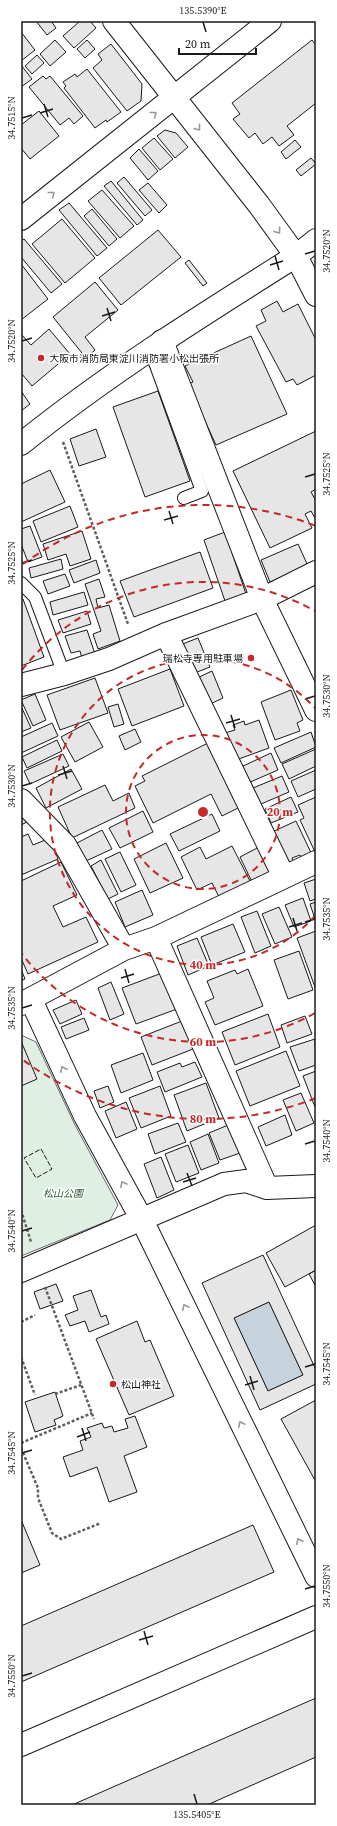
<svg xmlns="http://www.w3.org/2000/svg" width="337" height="1826" font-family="'Source Serif 4','Noto Sans JP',serif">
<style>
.green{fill:#e0efe3;stroke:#6a6a6a}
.water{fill:#c6d2dc;stroke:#6a6a6a}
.building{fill:#e6e6e6;stroke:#1a1a1a;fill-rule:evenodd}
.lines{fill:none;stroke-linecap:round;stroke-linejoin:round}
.lane-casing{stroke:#1a1a1a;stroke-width:14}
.street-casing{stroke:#1a1a1a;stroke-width:24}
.secondary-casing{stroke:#1a1a1a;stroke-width:24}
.path{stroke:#5f5f5f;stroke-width:2.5;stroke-dasharray:3 2;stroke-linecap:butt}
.lane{stroke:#fff;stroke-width:12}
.street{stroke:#fff;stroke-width:22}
.secondary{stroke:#fff;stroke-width:22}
.fence{stroke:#1a1a1a;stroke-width:1;stroke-dasharray:5 2;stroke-linecap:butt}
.oneway{stroke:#989898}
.ticks{fill:none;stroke:#1a1a1a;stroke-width:1.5}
.ring{fill:none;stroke:#c62828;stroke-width:2;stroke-dasharray:7 5}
.poi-dot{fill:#c62828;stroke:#fff;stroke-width:1.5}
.labels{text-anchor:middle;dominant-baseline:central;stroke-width:3;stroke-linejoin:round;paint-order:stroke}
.poi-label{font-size:10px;fill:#1a1a1a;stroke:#fff;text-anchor:start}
.park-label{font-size:10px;font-style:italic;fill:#2b5a34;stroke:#fff}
.centre{fill:#c62828;stroke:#fff;stroke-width:2}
.ring-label{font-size:12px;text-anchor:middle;font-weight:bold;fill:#c62828;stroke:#fff;stroke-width:3;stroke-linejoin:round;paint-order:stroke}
.neatline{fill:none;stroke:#1a1a1a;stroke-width:1.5}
.ticks-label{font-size:10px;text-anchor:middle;fill:#1a1a1a}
</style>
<rect width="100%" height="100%" fill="#fff"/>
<path class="green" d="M21,1035L36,1042L75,1125L118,1205L110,1220L21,1256Z"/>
<path class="water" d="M269,1302L303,1375L268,1391L234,1318Z"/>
<path class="building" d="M36,21H51L56,28L47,35Z
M80,21H90L96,28L74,48L63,36Z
M21,32L35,50L21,61Z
M55,40L66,52L50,66L40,54Z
M87,40L95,49L85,58L77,49Z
M312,40L316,45V103L287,126L294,135L279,146L272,137L263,144L255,133L249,138L233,119L240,114L232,103Z
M111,44L142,84L141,101L127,111L93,68L102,60L98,54Z
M37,55L44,63L32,74L25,66Z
M21,65L32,79L21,87Z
M87,69L121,112L107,122L106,120L95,128L64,88L66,86L63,82L75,74L77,77Z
M43,76L46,79L50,76L83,116L74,124L69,118L60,125L29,87Z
M39,111L59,136L30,159L21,148V125Z
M165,130L176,133L188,147L175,158L157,136Z
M154,138L173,159L160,170L142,148Z
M295,140L301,147L286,159L281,152Z
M139,149L158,171L148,180L130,158Z
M311,158L316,164L301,176L296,170Z
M124,177L152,210L145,216L117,183Z
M111,181L143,220L137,225L104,186Z
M148,183L167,205L159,213L139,190Z
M102,190L134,226L120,238L88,201Z
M69,203L107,248L97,256L59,210Z
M92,209L117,239L109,246L84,216Z
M62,219L95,258L65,283L32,244Z
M158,230L181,257L121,305L99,278Z
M24,239L62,284L51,293L21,257V241Z
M189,260L207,283L203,286L185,263Z
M21,264L48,299L21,320Z
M95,282L118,310L85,337L95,350L86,358L53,317Z
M277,301L283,312L298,304L316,340V375L297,385L293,379L286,382L256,326L266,321L261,310Z
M49,329L70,354L32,386L21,373V334L31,345Z
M251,336L287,414L216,445L188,384L193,382L185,366Z
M21,391L30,404L21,411Z
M158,391L190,481L145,497L113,407Z
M96,429L106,457L79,466L70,439Z
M316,431V489L311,492L316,501V520L311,511L305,514L312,528L270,548L233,471Z
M50,470L65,502L21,522V484Z
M70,506L78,527L41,542L33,521Z
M30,526L42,557L28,562L21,544V529Z
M82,531L91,559L70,566L66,554L48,560L43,544Z
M225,532L246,594L225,601L204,540Z
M298,544L308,566L270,582L261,560Z
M200,552L213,588L134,617L120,581Z
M61,559L63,569L31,578L29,568Z
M96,560L100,573L74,583L69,570Z
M65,574L70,586L48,594L43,581Z
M99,579L105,597L96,599L98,608L109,605L120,641L98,649L93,634L101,631L85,584Z
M84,592L88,605L53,615L50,602Z
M23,599L44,657L21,666V600Z
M87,611L91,624L63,633L58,620Z
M87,630L95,654L82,658L80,651L71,653L65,636Z
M198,638L210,667L192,674L180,645Z
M170,669L184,706L132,726L118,689Z
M212,671L223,698L206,706L195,679Z
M95,678L108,713L60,730L47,695Z
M291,690L303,720L297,723L300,731L275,740L261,702Z
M35,694L46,720L33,726L21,700Z
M118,704L124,724L114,727L108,707Z
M21,706L31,728L21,732Z
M259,720L269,748L236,760L225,733L235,730L233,725L244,721L245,725Z
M89,722L103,747L75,762L61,737Z
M52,723L58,736L21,753V737Z
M135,729L141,742L125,750L119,736Z
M311,732L316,747L281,763L274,748Z
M57,740L62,751L27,768L22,757Z
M208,743L240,807L222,816L211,794L153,823L135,786L145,781L142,776Z
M316,749V766L289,779L282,764Z
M271,753L278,770L248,783L241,767Z
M63,754L69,766L30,784L24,771Z
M71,769L82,789L46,808L36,788Z
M316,770V789L298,797L291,781Z
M282,776L289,792L261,804L253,788Z
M105,785L113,801L129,793L135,808L72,838L58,807Z
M291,797L298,812L271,823L265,809Z
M316,797V851L315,852L300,820L304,818L298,805Z
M21,809L31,820L21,825Z
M143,811L153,832L120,848L109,828Z
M212,814L220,831L179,851L170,834Z
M296,821L313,857L303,861L300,855L292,858L295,865L289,868L272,832Z
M102,830L112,849L86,861L77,843Z
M28,834L33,845L50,838L58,859L21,875V837Z
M166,843L183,878L150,893L134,859Z
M232,846L251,883L220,899L212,883L197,890L181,857L200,847L206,859Z
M259,847L272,872L252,882L240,857Z
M120,852L136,885L121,892L105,859Z
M101,860L118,894L108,899L91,866Z
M61,862L77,895L53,906L63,927L86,917L98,942L28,974L21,958V881Z
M316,879V899L310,901L304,883Z
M142,890L153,915L125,927L115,902Z
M303,898L311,921L294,927L285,905Z
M316,902V922L310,904Z
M279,907L292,937L275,944L262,914Z
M257,911L271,946L255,953L241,917Z
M233,924L245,952L212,965L201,937Z
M316,931V990L297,938Z
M197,938L209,966L188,975L177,946Z
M299,951L313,990L288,999L274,960Z
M21,969L25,979L21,981Z
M248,969L263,1006L215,1025L205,1002L214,998L207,981L235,970L237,974Z
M162,973L177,1009L136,1024L122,988Z
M111,982L124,1014L110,1020L98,988Z
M76,1000L82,1014L60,1024L53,1010Z
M268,1014L280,1047L235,1065L222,1032Z
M305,1016L312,1034L287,1043L281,1025Z
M84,1018L89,1030L66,1039L61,1027Z
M182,1021L193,1049L152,1065L141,1037Z
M315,1039L316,1065L299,1071L290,1047Z
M21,1041L37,1079L21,1086Z
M286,1051L300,1086L250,1106L236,1071Z
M143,1053L153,1080L121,1093L111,1065Z
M195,1062L202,1077L165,1092L157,1072L180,1063L182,1067Z
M316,1071V1106L315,1107L303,1076Z
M206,1083L219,1118L187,1131L174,1095Z
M108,1086L114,1102L100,1108L94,1091Z
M160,1086L171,1116L141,1128L129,1098Z
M301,1093L314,1123L296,1131L283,1100Z
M126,1102L137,1129L116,1138L105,1111Z
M285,1115L292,1135L266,1146L258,1127Z
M178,1123L186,1142L155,1154L148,1134Z
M233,1123L243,1152L220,1160L209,1133Z
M208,1134L219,1163L201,1170L190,1142Z
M188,1145L199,1173L176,1182L165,1154Z
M161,1157L174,1190L157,1198L144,1164Z
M316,1225V1270L285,1287L266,1253Z
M263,1255L316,1370V1384L260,1410L202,1283ZM269,1302L303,1375L268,1391L234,1318Z
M316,1270V1287L309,1274Z
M56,1284L63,1301L40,1309L34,1292Z
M91,1290L101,1317L106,1315L109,1324L89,1332L85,1321L70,1326L65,1315L78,1310L73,1296Z
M137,1321L145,1342L150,1340L174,1396L129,1415L96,1339Z
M55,1392L63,1416L54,1420L56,1425L35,1432L25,1402Z
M316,1400V1482L281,1419Z
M135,1416L147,1447L124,1456L137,1492L109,1502L97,1467L70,1477L63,1457L83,1450L80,1441L91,1437L87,1428L102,1423L104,1428L112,1426L114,1432L128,1428L125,1419Z
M22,1522L40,1565L21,1573V1523Z
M253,1525L274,1572L21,1682V1626Z
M316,1698V1757L207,1805H72Z"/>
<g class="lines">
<g class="lane-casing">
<path id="lane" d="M150,349L202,491L184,498
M21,583L35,597L64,674"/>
</g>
<g class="street-casing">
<path id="street" d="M114,21L259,205L296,256L316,295
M21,219L270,21
M162,341L262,599L316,710
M166,634L284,877
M21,685L64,674L109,659L166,634L262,599L316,572
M21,800L65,845L124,949
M156,938L267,1188
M31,1000L85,1116L141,1218L316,1576
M21,1004L124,949L156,938L316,862
M21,1271L224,1184L246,1181L267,1188L316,1186
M21,1745L316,1617"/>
</g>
<g class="secondary-casing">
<path id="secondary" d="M21,444C108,374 202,315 296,256L316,240"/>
</g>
<path class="path" d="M63,442L128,624
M21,1210L31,1242
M45,1287L94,1419
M21,1322L35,1315
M21,1357L35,1395
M55,1394L81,1385
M21,1443L92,1413
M21,1448L38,1488V1498L52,1533L61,1539L101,1523"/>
<use href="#lane" class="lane"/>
<use href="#street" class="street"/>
<use href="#secondary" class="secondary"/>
<path class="fence" d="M41,1149L52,1169L36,1178L24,1158Z"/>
</g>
<defs><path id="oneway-chevron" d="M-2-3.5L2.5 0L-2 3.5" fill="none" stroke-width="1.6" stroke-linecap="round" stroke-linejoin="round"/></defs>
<g class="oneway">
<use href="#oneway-chevron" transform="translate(154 114) rotate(-38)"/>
<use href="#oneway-chevron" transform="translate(198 128) rotate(52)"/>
<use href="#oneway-chevron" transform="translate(52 194) rotate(-38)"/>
<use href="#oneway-chevron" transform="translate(278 231) rotate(54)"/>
<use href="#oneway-chevron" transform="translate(63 1069) rotate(-115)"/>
<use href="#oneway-chevron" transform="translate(123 1184) rotate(-119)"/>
<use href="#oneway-chevron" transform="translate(185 1307) rotate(-116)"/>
<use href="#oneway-chevron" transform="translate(241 1424) rotate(-116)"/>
<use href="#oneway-chevron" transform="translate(299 1541) rotate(-116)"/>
</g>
<path class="ticks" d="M203,22L206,32M44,104L48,117M40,113L53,109M22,118L32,115M305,254L315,251M275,256L279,270M270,265L283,261M107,308L111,321M102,316L115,312M22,341L32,338M305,477L315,474M169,511L173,524M164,520L178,516M22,563L32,560M305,699L315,696M231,715L235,728M226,723L240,719M63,766L67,779M58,775L72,771M22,786L32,783M293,918L297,931M305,922L315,919M289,927L302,923M125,969L129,983M121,978L134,974M22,1008L32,1005M305,1144L315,1141M187,1173L192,1186M183,1182L196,1178M22,1231L32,1228M305,1367L315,1364M250,1376L254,1390M245,1385L258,1381M82,1428L86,1441M77,1437L90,1432M22,1453L32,1450M305,1589L315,1586M144,1631L148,1645M139,1640L153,1636M22,1676L32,1673M194,1794L197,1804"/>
<g class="ring">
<circle cx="203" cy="812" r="77"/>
<path d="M316 915A153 153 0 1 1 316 709"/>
<path d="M315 1013A230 230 0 0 1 22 954M22 670A230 230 0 0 1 315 611"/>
<path d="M316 1098A307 307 0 0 1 23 1060M23 564A307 307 0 0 1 316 526"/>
</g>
<g class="poi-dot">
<circle cx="41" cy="358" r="4"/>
<circle cx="251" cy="658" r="4"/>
<circle cx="113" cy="1384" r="4"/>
</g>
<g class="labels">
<g class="poi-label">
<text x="49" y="358">大阪市消防局東淀川消防署小松出張所</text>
<text x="243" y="658" text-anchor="end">瑞松寺専用駐車場</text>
<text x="121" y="1384">松山神社</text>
</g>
<g class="park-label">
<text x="63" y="1193">松山公園</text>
</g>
</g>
<circle cx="203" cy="812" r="6" class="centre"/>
<g class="ring-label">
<text x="280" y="816">20 m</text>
<text x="203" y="969">40 m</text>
<text x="203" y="1046">60 m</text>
<text x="203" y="1123">80 m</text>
</g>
<rect width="337" height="1826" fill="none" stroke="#ffffff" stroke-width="44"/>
<path d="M179 48v6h77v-6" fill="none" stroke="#1a1a1a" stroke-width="2"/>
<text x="185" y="48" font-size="12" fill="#1a1a1a" stroke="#ffffff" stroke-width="3" paint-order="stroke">20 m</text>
<rect x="22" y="22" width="293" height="1782" class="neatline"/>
<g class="ticks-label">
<text x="203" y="14">135.5390°E</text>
<text transform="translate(11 118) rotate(-90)" y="4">34.7515°N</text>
<text transform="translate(326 251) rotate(-90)" y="4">34.7520°N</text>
<text transform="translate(11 341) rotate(-90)" y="4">34.7520°N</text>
<text transform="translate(326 474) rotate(-90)" y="4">34.7525°N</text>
<text transform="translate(11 563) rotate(-90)" y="4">34.7525°N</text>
<text transform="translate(326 696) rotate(-90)" y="4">34.7530°N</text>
<text transform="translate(11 786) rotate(-90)" y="4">34.7530°N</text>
<text transform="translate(326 919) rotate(-90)" y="4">34.7535°N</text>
<text transform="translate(11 1008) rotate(-90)" y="4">34.7535°N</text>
<text transform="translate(326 1141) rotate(-90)" y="4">34.7540°N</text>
<text transform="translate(11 1231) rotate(-90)" y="4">34.7540°N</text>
<text transform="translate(326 1364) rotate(-90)" y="4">34.7545°N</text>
<text transform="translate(11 1453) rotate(-90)" y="4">34.7545°N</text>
<text transform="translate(326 1586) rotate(-90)" y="4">34.7550°N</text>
<text transform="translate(11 1676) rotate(-90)" y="4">34.7550°N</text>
<text x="197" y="1818">135.5405°E</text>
</g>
</svg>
